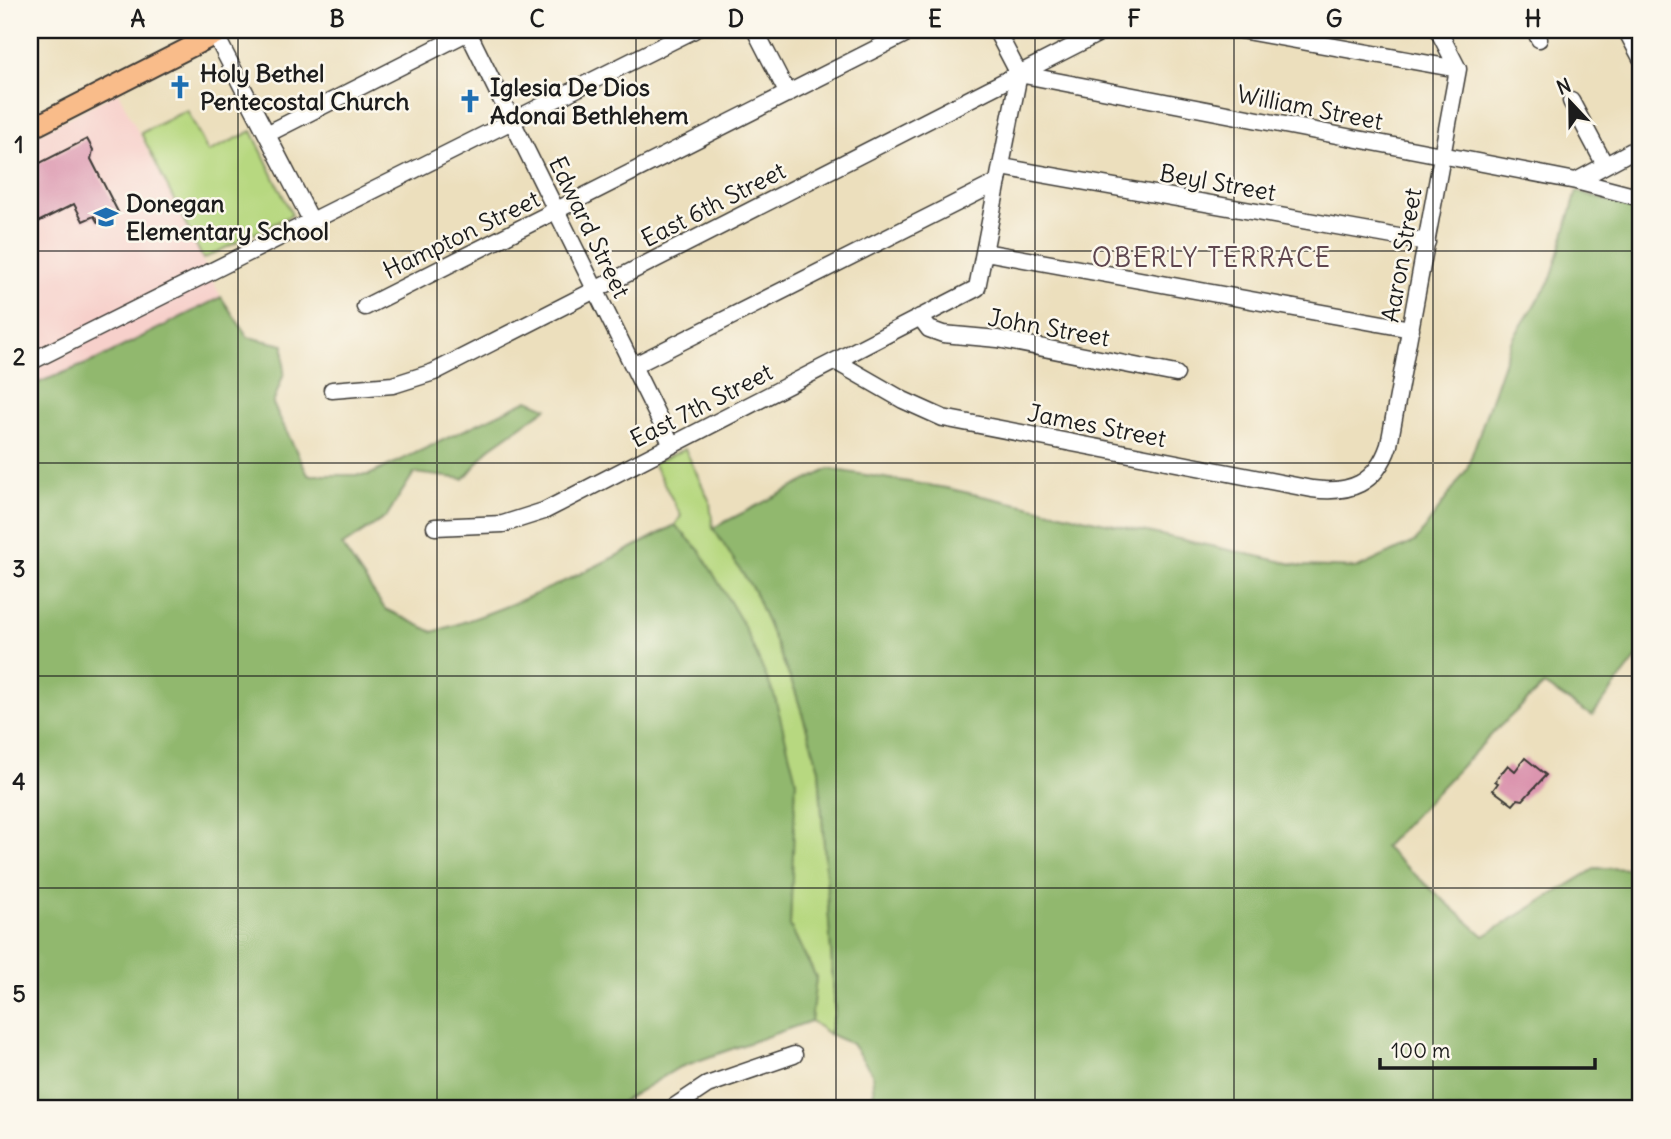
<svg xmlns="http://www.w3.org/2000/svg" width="1671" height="1139" font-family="Delius,sans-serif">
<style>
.built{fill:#f7d0cb}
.green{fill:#b7d880;stroke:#6a7a4e;stroke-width:2}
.forest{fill:#91b86e;stroke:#566a45;stroke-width:2}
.building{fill:#db95af}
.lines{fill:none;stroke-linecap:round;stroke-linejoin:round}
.minor-casing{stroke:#3b3934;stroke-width:19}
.major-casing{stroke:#3b3934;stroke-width:23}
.minor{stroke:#fff;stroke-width:16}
.major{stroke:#f9bc8a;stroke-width:19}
.grid{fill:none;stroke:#1c1c1c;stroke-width:2;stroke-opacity:0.55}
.labels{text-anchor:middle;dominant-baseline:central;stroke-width:5;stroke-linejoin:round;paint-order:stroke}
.poi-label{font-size:24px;font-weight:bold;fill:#1c1c1c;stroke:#fbf7ec;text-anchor:start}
.street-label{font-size:24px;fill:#1c1c1c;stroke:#fbf7ec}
.neighbourhood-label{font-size:26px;letter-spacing:2px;fill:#5f464f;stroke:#fbf7ec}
.neatline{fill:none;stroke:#1c1c1c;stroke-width:2.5}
.grid-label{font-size:23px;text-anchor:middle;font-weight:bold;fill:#1c1c1c}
</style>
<rect width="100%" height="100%" fill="#fbf7ec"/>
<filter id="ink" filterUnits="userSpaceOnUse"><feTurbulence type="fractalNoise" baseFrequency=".0143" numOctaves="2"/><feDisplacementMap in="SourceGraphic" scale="14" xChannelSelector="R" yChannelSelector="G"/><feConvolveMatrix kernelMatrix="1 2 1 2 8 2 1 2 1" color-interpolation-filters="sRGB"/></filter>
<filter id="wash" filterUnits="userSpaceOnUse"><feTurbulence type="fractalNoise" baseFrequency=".00686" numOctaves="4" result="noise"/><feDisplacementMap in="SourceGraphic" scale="28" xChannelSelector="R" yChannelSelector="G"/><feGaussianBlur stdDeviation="1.57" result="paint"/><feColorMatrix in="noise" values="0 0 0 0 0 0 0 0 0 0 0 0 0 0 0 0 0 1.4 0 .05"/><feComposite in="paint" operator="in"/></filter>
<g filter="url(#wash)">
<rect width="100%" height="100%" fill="#ecdfbd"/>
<path class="built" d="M118,92L221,297L96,360L30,386V138Z"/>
<path class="green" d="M187,110L208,152L252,131L292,215L203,259L141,133Z
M685,449L710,502L713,528L754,590L795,690L819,769L835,1012L829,1034L811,1021L816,977L790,926L792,857L700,551L675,525L681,516L653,463Z"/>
<path class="forest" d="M1577,191L1641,212V652L1592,716L1544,685L1496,730L1384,847L1484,936L1596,868L1641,869V1109H875L872,1073L852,1044L829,1034L835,1012L819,769L795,690L754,591L713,528L829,469L946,488L1302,566L1358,568L1416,541L1467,469L1511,342L1551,279Z
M221,297L248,337L284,345V373L273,404L308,475H369L528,400L547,408L490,448L464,479L414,473L386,517L342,546L385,609L433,632C518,606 596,568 675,525L700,551L743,624L775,697L796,780L790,926L816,977L811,1021L678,1068L610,1109H30V386L96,360Z"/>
<g id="blocks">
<path class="building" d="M87,139L93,150L91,159L119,214L98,223L94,216L83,221L74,204L34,224L30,213V168Z
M1525,758L1546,775L1523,800L1518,799L1513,805L1493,790L1498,783L1495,781L1508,765L1515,771Z"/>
</g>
</g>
<g filter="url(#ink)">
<use href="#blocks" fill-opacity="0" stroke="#3b3934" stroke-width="2"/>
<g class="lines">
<g class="minor-casing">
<path id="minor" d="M467,30L672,445
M755,30L788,94
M996,30L1019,74
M1240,30L1458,69
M1535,30L1539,39
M1626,30L1641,58
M215,34L312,222
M1019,74L1576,181L1641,198
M1571,101L1605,165
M267,134L472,30
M1002,167L1427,242
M1576,181L1641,146
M985,252L1411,329
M365,307L913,30
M920,317L929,329L943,334L998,339L1176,374
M835,361L903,400L943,418L1312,489C1350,494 1376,484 1389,445L1458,69L1438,30
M30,362L694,30
M633,366L998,182
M332,390L393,385L434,372L1105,30
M435,527L503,524L544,511L977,288L1019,74
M671,1109L707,1085L794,1055"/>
</g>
<g class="major-casing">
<path id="major" d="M30,129L224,30"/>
</g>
<use href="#minor" class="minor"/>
<use href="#major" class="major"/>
</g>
</g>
<path class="grid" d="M238,30V1109M437,30V1109M636,30V1109M836,30V1109M1035,30V1109M1234,30V1109M1433,30V1109M30,251H1641M30,463H1641M30,676H1641M30,888H1641"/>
<defs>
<g id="church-bare" transform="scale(1.89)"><path d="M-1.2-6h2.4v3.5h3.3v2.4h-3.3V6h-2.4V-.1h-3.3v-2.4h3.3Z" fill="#1f6fb2" stroke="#fbf7ec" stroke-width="2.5" paint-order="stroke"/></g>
<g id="school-bare" transform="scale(1.89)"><path d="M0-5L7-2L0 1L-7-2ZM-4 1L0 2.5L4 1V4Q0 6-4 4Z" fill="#1f6fb2" stroke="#fbf7ec" stroke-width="2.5" paint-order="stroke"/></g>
</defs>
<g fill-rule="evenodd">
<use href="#church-bare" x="180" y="87"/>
<use href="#church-bare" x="470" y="101"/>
<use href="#school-bare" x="106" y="217"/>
</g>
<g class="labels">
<g class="poi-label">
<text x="200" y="73">Holy Bethel<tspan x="200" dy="28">Pentecostal Church</tspan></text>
<text x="490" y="87">Iglesia De Dios<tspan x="490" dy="28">Adonai Bethlehem</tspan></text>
<text x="126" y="203">Donegan<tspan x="126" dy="28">Elementary School</tspan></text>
</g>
<g class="street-label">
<text transform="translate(1310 107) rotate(11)">William Street</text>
<text transform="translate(1218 182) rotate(10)">Beyl Street</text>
<text transform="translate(713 204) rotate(-27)">East 6th Street</text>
<text transform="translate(590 227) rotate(64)">Edward Street</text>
<text transform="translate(461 234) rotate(-26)">Hampton Street</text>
<text transform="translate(1401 255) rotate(-80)">Aaron Street</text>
<text transform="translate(1049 327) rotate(10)">John Street</text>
<text transform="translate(701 405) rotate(-27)">East 7th Street</text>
<text transform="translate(1097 425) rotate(11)">James Street</text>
</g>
<g class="neighbourhood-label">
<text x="1212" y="257">OBERLY TERRACE</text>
</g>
</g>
<rect width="1671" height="1139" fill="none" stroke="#fbf7ec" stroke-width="77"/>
<g transform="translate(1570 102) rotate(338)" stroke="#fbf7ec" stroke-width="5" paint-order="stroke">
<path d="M0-5L12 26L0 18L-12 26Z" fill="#1c1c1c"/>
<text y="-10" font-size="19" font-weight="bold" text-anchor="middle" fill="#1c1c1c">N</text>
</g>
<path d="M1380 1058v10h215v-10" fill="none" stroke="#1c1c1c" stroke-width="3.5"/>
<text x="1391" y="1058" font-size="21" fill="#1c1c1c" stroke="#fbf7ec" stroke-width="5" paint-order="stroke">100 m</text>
<rect x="38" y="38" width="1594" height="1062" class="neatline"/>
<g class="grid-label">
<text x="138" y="27">A</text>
<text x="337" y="27">B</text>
<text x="537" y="27">C</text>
<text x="736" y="27">D</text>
<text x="935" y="27">E</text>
<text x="1134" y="27">F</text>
<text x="1334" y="27">G</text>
<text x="1533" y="27">H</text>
<text x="19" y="153">1</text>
<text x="19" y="365">2</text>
<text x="19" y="577">3</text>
<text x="19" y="790">4</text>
<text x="19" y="1002">5</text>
</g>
</svg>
